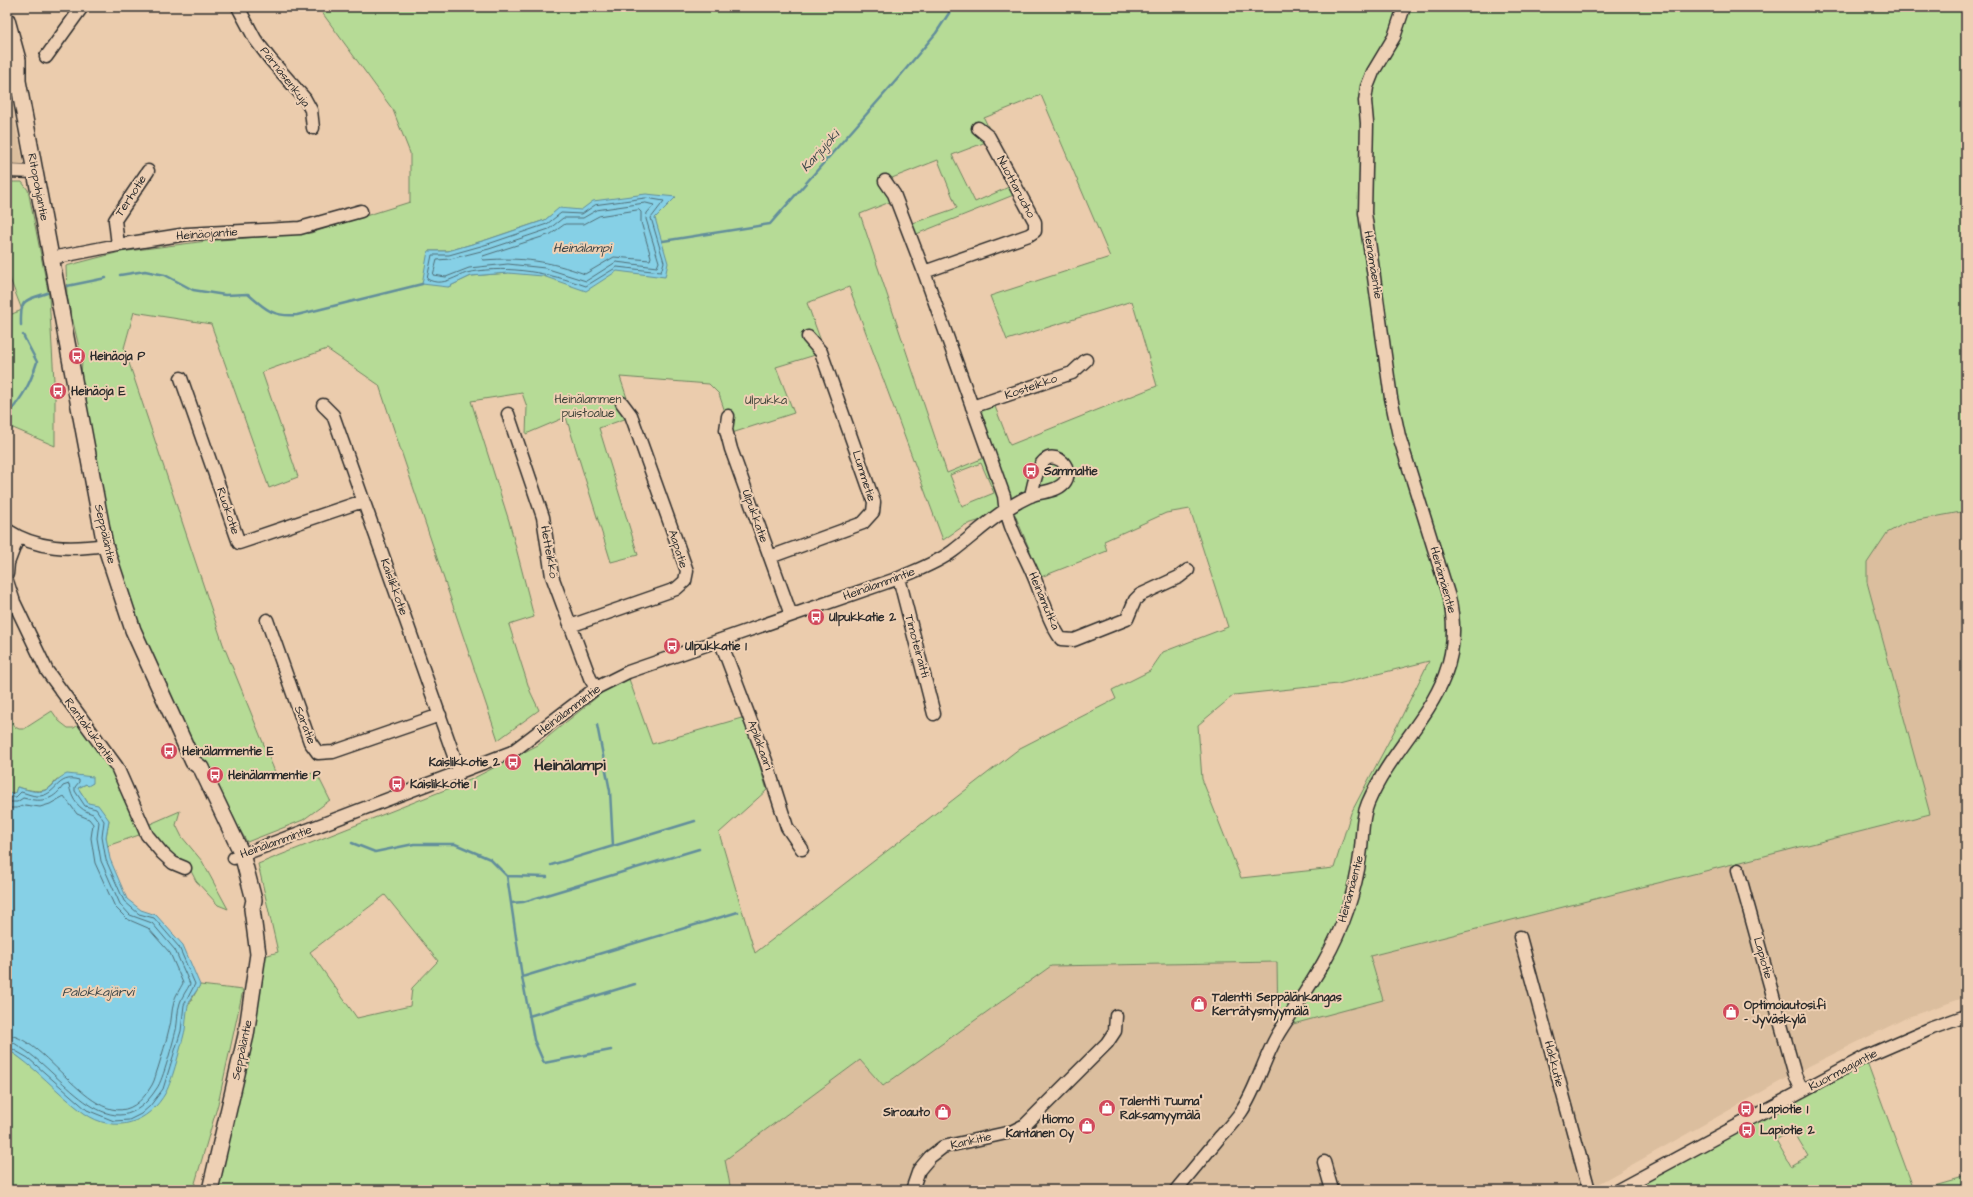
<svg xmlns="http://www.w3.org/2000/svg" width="1973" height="1197" font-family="'Architects Daughter',sans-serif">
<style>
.built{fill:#dbbe9e}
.green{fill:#b6db96;stroke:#708360;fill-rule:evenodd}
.water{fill:#86d0e6;stroke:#628e9b}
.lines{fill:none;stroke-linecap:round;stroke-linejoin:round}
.shore{stroke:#4f6d76;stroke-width:1}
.stream{stroke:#628e9b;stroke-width:2.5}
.minor-casing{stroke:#2b2b2b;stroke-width:15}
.major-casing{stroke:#2b2b2b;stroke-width:18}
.minor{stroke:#eed0b4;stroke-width:12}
.major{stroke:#eed0b4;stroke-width:15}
.labels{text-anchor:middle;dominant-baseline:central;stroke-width:4;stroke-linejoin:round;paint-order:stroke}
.street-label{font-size:12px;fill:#2b2b2b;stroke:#eed0b4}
.poi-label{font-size:12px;font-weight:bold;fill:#2b2b2b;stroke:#eed0b4;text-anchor:start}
.park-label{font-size:12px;fill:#40453b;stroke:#eed0b4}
.water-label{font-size:13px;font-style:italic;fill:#394447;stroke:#eed0b4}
.district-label{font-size:16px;font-weight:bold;fill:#2b2b2b;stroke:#eed0b4}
</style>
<rect width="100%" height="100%" fill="#ebccad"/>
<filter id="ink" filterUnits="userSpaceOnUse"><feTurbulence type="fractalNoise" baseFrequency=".025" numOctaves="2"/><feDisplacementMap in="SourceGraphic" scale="8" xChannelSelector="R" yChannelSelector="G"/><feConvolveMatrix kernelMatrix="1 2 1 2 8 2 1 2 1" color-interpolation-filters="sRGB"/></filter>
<g filter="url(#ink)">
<path class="built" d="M7,100H10L24,166H7Z
M1966,511V997L1908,1017L1799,1071L1587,1190H731L725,1160L860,1060L883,1086L1051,966L1277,962L1278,1027L1370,956L1929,814L1867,582V563L1887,533L1907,522Z"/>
<path class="green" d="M318,7H1966V511L1907,522L1887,533L1867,563V582L1930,814L1370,956L1383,1000L1278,1028L1277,962L1051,966L883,1086L860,1060L725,1160L731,1190H215L261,957L278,952L258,864L470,780L538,745L603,692L629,679L652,744L745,717L767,790L719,833L755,953L1020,748L1116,699L1112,690L1150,671L1163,652L1228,627L1190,509L1166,513L1104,541L1107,551L1041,577L1013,510L965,525L943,540L849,287L807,303L825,352L776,367L794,413L732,433L719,394L709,384L620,377L633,416L599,428L638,555L611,562L566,417L526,434L527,407L522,393L471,401L509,521L534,617L509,625L530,691L539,710L498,740L379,385L327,349L262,372L298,477L269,488L211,324L134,312L124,348L223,644L275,772L287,781L316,772L330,800L303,820L247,842L181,727L147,654L108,533L81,379L82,360L67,296L66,266L120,252L207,241L311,233L410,202V153L393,110ZM1041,95L1110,257L990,296L1007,340L1132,301L1157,386L1010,445L994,404L975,412L991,455L947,473L860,214L900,198L892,178L938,160L957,208L910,224L914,235L1016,194L1011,186L975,202L952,155L994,139L984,118ZM560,208L508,273L471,276L448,287L428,251H448L486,240L545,220ZM981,463L994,493L962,506L950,475ZM1429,661L1398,724L1351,813L1334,868L1241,878L1202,779L1198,725L1234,695L1338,684ZM385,895L438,961L412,988L410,1006L357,1018L310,952Z
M7,182H22L28,190L49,296L55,398V446L13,428L7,436V316L22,310L7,271Z
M7,709L15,727L19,729H24L52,711L59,721L68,728H74L80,724L113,769L141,828L180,811L176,825L182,837L202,861L228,909L218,905L196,881L190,869L171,859L142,834L107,846L106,837L109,820L88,803L78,788L86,784L93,783L57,779C47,796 34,791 17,787L15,793H7Z
M200,985L243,990L218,1104L193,1190H7V1049L25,1061L188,1006Z
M1867,1062L1914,1190H1631L1836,1077ZM1792,1130L1808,1156L1791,1166L1776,1140Z
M1966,1176V1190H1917Z"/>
<path class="water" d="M646,194L676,197L655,218L668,263L665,277L617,271L586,291L543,276L508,273L471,276L448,287L422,284L428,251H448L486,240L545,220L559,208L581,210L593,201Z
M67,774L93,777V783L88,786L86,784L78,788L88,803L98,805L109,820L106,837L110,859L127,899L141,910L156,915L183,945L200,985C196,992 190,999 188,1006C186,1014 186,1023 185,1030C182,1043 172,1081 166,1092C149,1123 115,1135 84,1113C57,1093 36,1067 7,1049V793H15L17,787C30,790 41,796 52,786C58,780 58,778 67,774Z"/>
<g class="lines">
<path class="shore" d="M646,198L664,201L651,218L664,262L661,272L617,267L586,286C548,273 511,265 471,272C455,275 444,288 427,279L432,255H449L488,244L547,224L561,213L582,214L595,205Z
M646,203L654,205L647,213L646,219L659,262L657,267L616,262L586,281L545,268L508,264L469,268L446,277L433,275L437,260L450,259L489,249L549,229L563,218H583L597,210Z
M639,210L641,212V222L651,257L650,260L614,257L585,274C549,261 522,257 484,260L482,259L483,256L551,234L565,224H584L599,216Z
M7,797H16L21,792C26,793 32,796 37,796C57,797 56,773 79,780V782L75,787V791L85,806L96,809L104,821L102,837L106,860L124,901L139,914L154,918L179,947L195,984L184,1005L181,1031L163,1089L150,1106L141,1114L129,1120L114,1121L87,1110L28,1058L7,1046
M7,802H17L23,798C40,802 52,802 63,786L69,784C71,799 79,810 93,814L99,822L97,838L101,861L120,904L130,915L152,923L175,950L190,984C187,990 182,996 180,1003C177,1011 178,1021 176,1030C173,1042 163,1080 157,1088C113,1157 64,1075 23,1049C18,1046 13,1041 7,1041
M7,808H17L25,805L40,807L50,804L64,796L77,814L89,819L93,824L91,838L95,863L115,907L127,919L148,928L170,953L183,983C180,989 175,996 174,1002C171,1011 172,1021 169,1029C166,1042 162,1055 158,1068C156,1073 155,1080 152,1085C107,1162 51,1036 7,1035"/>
<path class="stream" d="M663,241L770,224L900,76L936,33L953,7
M120,275L145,271L165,275L193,290L225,295L248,294C265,309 273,317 297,315L422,284
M67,286L106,278
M21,325C20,298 24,301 47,293
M9,413C24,395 30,384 37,362L23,335
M597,725L610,791L613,846
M352,843L375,852L414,844H455L490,859L507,876L522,977L534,1040L544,1063L611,1050
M551,865L695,821
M507,876L547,877
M511,903L523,902L699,849
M522,977L738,912
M529,1016L635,984"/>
<g class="minor-casing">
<path id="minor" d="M238,7L255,39L270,59L305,99L311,110L313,128
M46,57L82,7
M7,171L35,172
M885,181L894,194L924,272L1004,496C1006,526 1023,550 1034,577C1043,598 1048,621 1061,639L1074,640L1127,619L1135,600L1140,595L1179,577L1188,570
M118,245L115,220L148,171
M52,258L118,245L187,234L300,228L361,211
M924,272L1029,235L1035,231V222L989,137L978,128
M181,378L239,543L363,501
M323,405L333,415L460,773
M972,407L1072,373L1086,360
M508,414L543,517L552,576L590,678L596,688
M728,416L726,430L731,449L791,615
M7,530C37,550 71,550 105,545
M770,557L863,523L873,512L874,502L821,352L808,337
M7,574L8,563L18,537
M899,578L934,714
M7,581L14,602L47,671L117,767L147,835L162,853L173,863L185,868
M267,620L310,742L318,753L333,752L440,715
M570,626L676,589L685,581L687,571L631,415L622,403
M720,640L766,761L787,827L802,849
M234,858L512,752L596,688L628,672L899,578C917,570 937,563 953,551C978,532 1001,509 1030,496C1040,491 1055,493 1064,483C1070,476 1068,465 1060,460C1039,448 1034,483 1031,496
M1738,870L1795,1075L1802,1091
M1520,937L1589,1190
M1324,1162L1332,1190
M912,1190L919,1170L930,1157L943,1147L1011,1132L1025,1125L1107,1043L1115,1031L1116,1016
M1176,1190C1190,1173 1205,1155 1219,1138C1226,1130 1234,1122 1241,1112C1258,1087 1264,1056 1280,1031C1305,992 1332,956 1347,911C1353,893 1358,874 1360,856C1363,838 1361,819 1368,803C1400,729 1471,690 1449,597L1399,436L1391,398L1365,213L1367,123L1365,101L1367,87L1373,72L1394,37L1404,7
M1618,1190L1865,1057L1932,1028L1966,1016"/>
</g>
<g class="major-casing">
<path id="major" d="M7,20L18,60V81L105,545L133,630L193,762L201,768L242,854L254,900L252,909L258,954L246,1035L210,1190"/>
</g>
<use href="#minor" class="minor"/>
<use href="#major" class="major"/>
</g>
</g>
<defs>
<g id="bus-disc" transform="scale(0.9)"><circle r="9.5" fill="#d1495b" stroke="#eed0b4"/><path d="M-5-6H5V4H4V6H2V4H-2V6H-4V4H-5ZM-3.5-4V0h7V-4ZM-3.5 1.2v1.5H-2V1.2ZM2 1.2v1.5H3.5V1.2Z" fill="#fff"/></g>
<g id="shop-disc" transform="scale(0.9)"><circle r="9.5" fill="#d1495b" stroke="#eed0b4"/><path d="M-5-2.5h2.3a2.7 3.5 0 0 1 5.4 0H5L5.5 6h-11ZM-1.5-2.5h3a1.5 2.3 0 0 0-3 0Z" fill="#fff"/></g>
</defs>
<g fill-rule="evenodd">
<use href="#bus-disc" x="77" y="356"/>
<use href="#bus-disc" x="58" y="391"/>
<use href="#bus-disc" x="1031" y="471"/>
<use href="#bus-disc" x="816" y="617"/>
<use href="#bus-disc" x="672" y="646"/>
<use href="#bus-disc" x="169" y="751"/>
<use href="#bus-disc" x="513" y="762"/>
<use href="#bus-disc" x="215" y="775"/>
<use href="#bus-disc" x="397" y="784"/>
<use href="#shop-disc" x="1199" y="1004"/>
<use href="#shop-disc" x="1731" y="1012"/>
<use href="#shop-disc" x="1107" y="1108"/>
<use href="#bus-disc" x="1746" y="1109"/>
<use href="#shop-disc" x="943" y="1112"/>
<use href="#shop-disc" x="1087" y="1126"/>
<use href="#bus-disc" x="1747" y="1130"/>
</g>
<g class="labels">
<g class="street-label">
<text transform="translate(285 77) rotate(52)">Pärnäsenkuja</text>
<text transform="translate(38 187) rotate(79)">Ritopohjantie</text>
<text transform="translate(1016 187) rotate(62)">Nuottaruoho</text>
<text transform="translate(131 196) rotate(-57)">Terhotie</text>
<text transform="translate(207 234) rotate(-4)">Heinäojantie</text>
<text transform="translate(1373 265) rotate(81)">Heinämäentie</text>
<text transform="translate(1031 387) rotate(-19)">Kosteikko</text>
<text transform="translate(864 476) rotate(72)">Lummetie</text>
<text transform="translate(228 511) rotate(71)">Ruokotie</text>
<text transform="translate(755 516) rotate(70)">Ulpukkatie</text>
<text transform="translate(105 534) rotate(77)">Seppäläntie</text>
<text transform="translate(678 549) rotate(72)">Aapatie</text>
<text transform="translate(549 552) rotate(80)">Hetteikkö</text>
<text transform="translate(1443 580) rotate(74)">Heinämäentie</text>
<text transform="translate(879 584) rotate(-20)">Heinälammintie</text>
<text transform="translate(394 587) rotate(70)">Kaislikkotie</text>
<text transform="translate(1044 601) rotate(67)">Heinämutka</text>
<text transform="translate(917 646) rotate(75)">Timoteiraitti</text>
<text transform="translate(569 710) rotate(-37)">Heinälammintie</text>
<text transform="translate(305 725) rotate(69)">Saratie</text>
<text transform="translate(90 731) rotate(54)">Rantakukantie</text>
<text transform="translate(760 745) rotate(70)">Apilakaari</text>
<text transform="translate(276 842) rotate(-20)">Heinälammintie</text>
<text transform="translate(1351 889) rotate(-75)">Heinämäentie</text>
<text transform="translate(1763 958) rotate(74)">Lapiotie</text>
<text transform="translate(242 1050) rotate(-78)">Seppäläntie</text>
<text transform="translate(1554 1064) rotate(75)">Hakkutie</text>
<text transform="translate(1843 1070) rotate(-28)">Kuormaajantie</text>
<text transform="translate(971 1141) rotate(-13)">Kankitie</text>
</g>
<g class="poi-label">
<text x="90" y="356">Heinäoja P</text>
<text x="71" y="391">Heinäoja E</text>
<text x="1044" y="471">Sammaltie</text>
<text x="829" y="617">Ulpukkatie 2</text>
<text x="685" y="646">Ulpukkatie 1</text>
<text x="182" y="751">Heinälammentie E</text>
<text x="500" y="762" text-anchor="end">Kaislikkotie 2</text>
<text x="228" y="775">Heinälammentie P</text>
<text x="410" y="784">Kaislikkotie 1</text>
<text x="1212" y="997">Talentti Seppälänkangas<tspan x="1212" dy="14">Kerrätysmyymälä</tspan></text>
<text x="1744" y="1005">Optimoiautosi.fi<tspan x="1744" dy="14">- Jyväskylä</tspan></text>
<text x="1120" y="1101">Talentti Tuuma"<tspan x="1120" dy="14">Raksamyymälä</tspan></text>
<text x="1759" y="1109">Lapiotie 1</text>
<text x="930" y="1112" text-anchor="end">Siroauto</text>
<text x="1074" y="1119" text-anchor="end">Hiomo<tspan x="1074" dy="14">Kantanen Oy</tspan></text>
<text x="1760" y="1130">Lapiotie 2</text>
</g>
<g class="park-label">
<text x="588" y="399">Heinälammen<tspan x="588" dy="14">puistoalue</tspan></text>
<text x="766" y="400">Ulpukka</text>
</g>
<g class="water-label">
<text transform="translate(820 151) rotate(-48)">Karjujoki</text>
<text x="582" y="248">Heinälampi</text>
<text x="98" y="992">Palokkajärvi</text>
</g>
<g class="district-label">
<text x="570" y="765">Heinälampi</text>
</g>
</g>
<rect width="1973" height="1197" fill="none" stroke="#eed0b4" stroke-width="24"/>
<rect x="12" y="12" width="1949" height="1173" fill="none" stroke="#2b2b2b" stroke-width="1.5" filter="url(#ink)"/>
</svg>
